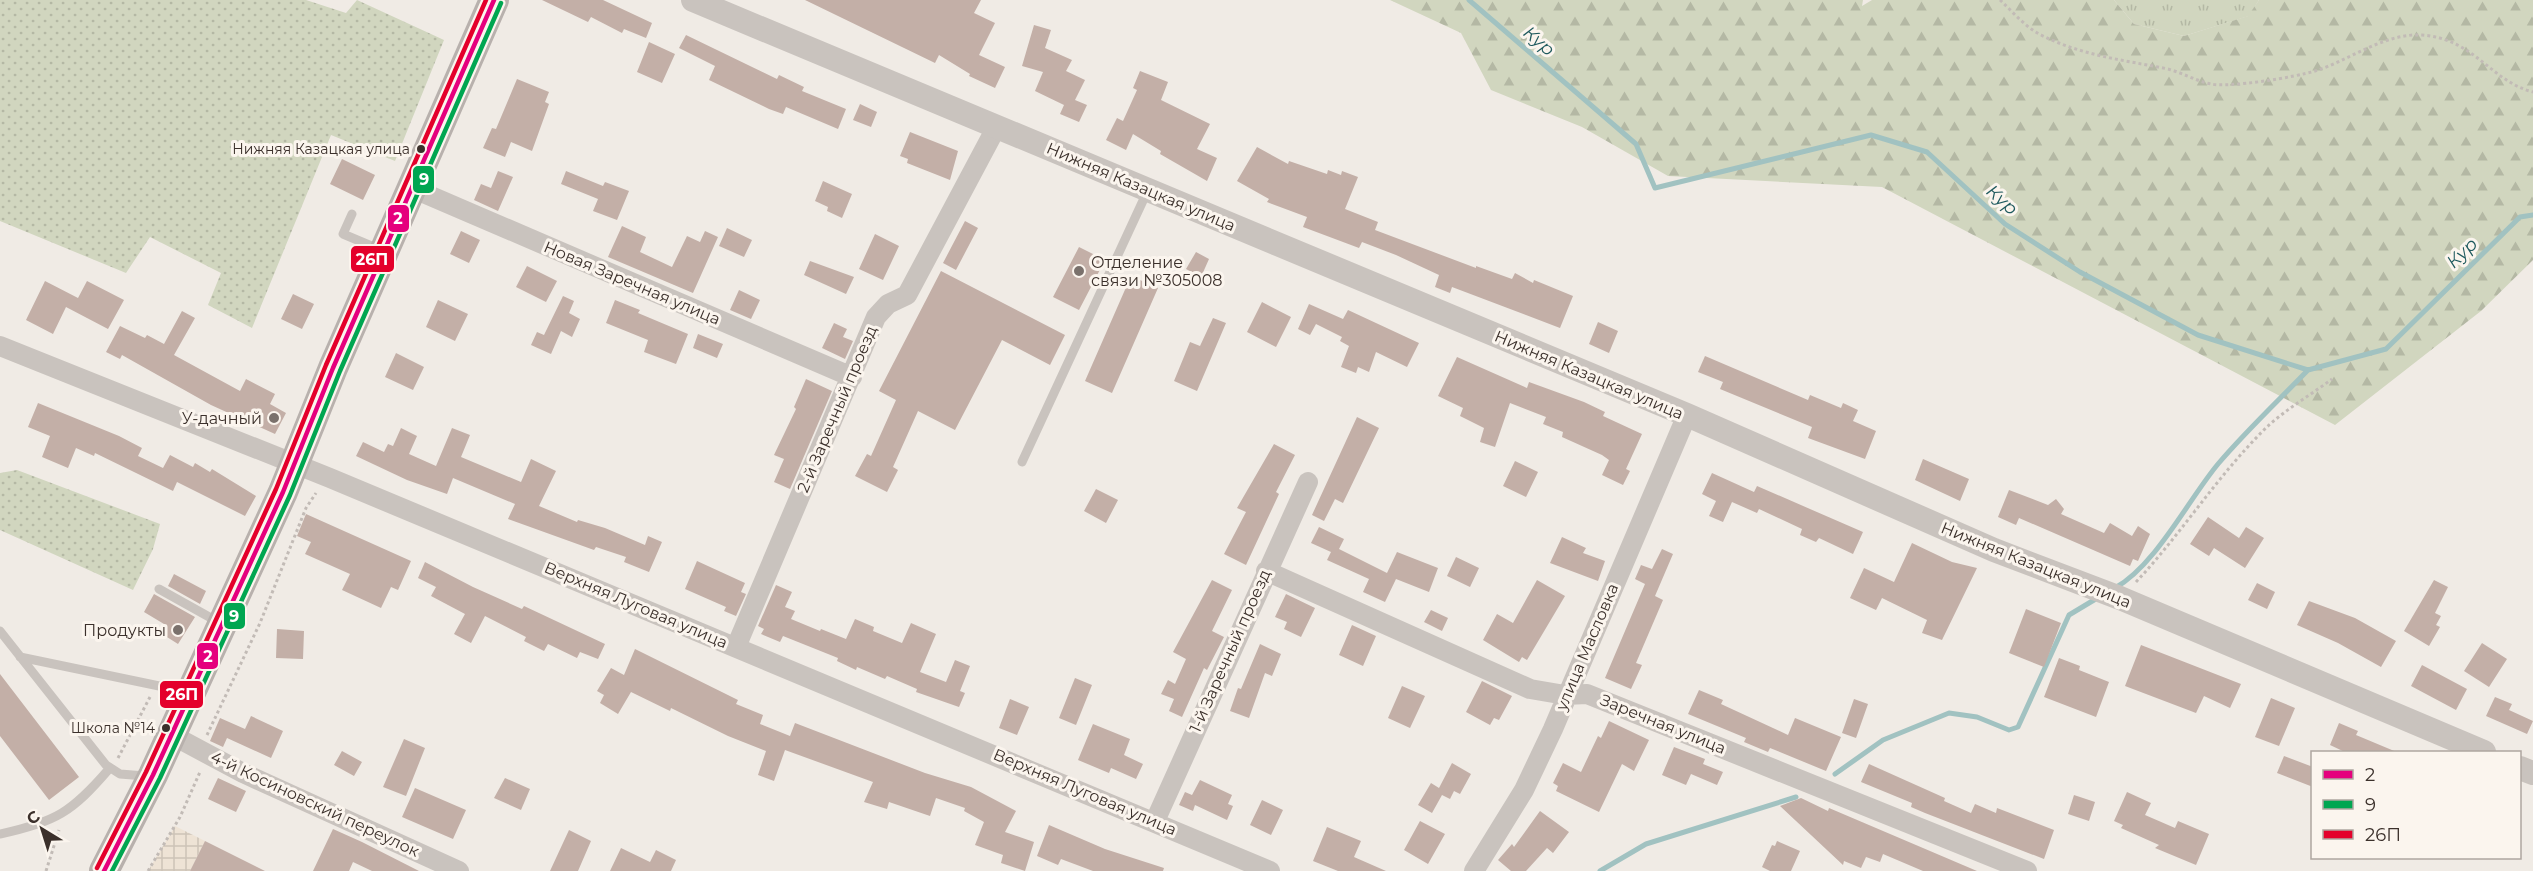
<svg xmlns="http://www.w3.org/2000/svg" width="2533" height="871" font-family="Montserrat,sans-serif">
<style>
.grass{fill:url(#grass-tufts)}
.forest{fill:url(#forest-firs)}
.garden{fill:url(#garden-dots)}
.plaza{fill:url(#plaza-grid)}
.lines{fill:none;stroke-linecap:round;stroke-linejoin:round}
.stream{stroke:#a1c2c1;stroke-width:5}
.building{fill:#c3afa7}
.path{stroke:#c2bbb6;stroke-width:3;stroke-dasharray:3 3;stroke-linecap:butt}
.service{stroke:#c9c3be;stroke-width:9}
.minor{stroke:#c9c3be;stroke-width:20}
.tertiary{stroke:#c9c3be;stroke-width:24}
.primary{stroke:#b8b1ad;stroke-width:30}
.bus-1-casing{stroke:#fbf5ee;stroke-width:9}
.bus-2-casing{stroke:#fbf5ee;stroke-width:9}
.bus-3-casing{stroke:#fbf5ee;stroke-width:9}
.bus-1{stroke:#e5007d;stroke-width:4.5}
.bus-2{stroke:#00a651;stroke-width:4.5}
.bus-3{stroke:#e4002b;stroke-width:4.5}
.bus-dot{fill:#3b302b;stroke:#fbf5ee;stroke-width:2}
.poi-dot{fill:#7a716c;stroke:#fbf5ee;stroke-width:2}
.labels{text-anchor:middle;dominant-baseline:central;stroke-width:6;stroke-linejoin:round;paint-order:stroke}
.bus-label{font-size:14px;fill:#3b302b;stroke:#fbf5ee;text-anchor:end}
.street-label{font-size:16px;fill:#3b302b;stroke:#fbf5ee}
.poi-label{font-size:16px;fill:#3b302b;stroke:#fbf5ee;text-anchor:end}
.water-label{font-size:18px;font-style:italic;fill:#1f5a5e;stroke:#fbf5ee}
.line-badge{stroke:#fbf5ee;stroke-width:2}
.badge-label{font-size:16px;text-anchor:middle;font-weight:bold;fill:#fff}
</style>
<defs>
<pattern id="grass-tufts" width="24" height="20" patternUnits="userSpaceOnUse" patternTransform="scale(1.5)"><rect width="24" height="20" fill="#d1d6bf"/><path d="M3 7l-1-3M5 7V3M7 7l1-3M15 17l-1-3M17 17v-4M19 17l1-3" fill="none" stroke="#b4b8a4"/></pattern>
<pattern id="forest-firs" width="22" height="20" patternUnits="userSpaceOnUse" patternTransform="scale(1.5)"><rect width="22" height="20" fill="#d1d6bf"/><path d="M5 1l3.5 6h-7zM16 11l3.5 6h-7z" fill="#b4b8a4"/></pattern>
<pattern id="garden-dots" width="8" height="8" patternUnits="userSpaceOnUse" patternTransform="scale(1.5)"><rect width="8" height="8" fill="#d1d6bf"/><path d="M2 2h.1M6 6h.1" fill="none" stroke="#b4b8a4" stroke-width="1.8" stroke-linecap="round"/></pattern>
<pattern id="plaza-grid" width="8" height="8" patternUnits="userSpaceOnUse" patternTransform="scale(1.5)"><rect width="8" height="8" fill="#eee3d5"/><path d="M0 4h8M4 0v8" fill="none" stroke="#cdc3b7"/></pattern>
</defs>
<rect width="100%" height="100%" fill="#f0ebe5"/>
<path class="grass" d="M2114,0H2259L2249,16L2184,36L2134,24Z"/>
<path class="forest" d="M1390,0H1863L1862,6L1872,0H2114L2134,24L2184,36L2248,16L2259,0H2533V260L2481,311L2335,425L1882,187L1668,176L1582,127L1491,90L1461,33Z"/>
<path class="garden" d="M0,0H306L346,13L357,0L444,40L395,161L331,135L252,328L208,305L221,273L150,237L126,273L0,221Z
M17,470L160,524L153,549L133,590L0,530V473Z"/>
<path class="plaza" d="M175,826L205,841L190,871H148Z"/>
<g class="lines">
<path class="stream" d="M1469,0L1636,144L1655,188L1871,135L1927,152L2005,224L2080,272L2198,335L2308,370L2386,349L2520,217L2533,215
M2115,588C2156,565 2188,500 2218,464C2246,431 2278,401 2308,370
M1835,774L1883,740L1949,713L1977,717L2009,730L2018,727L2069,615L2099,597
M1600,871L1646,844L1796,797"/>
</g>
<path class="building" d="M542,0H603L652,23L646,38L624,29L622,33L591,17L588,22Z
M805,0H981L974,13L995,23L979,55L1005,67L995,88L969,76L970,74L939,55L935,63Z
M1034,25L1051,30L1045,48L1072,60L1066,71L1085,80L1075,100L1087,105L1079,122L1060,114L1064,105L1035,91L1043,72L1022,66Z
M686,35L777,79L779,75L804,87L802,91L846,109L838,129L786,107L783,114L769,109L709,80L715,66L679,48Z
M649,42L675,54L662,83L637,72Z
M1140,71L1168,82L1161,100L1210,124L1197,149L1217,158L1207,181L1160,154L1161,151L1133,134L1126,150L1106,140L1117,118L1123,121L1137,90L1133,88Z
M517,79L549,92L545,102L549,104L532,151L511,142L505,157L483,148L492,128L496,129Z
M860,104L877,112L871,127L853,120Z
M910,132L958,151L950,180L907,163L908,159L900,156Z
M1257,147L1288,164L1289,161L1327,174L1328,170L1341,175L1342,171L1358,177L1345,209L1378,222L1375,230L1476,268V266L1512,279L1515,273L1533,283L1534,280L1573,296L1560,328L1452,287L1450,293L1435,287L1439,275L1396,255L1362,242L1359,248L1303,227L1307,217L1267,202L1269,199L1237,181Z
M342,159L375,175L363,200L330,184Z
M498,171L513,177L498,211L474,200L481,184L491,188Z
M566,171L603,186L605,182L629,191L617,220L593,211L598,199L561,184Z
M823,181L852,194L842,218L827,211L828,207L815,201Z
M965,221L978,228L956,270L943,263Z
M622,226L646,237L640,252L672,267L687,236L700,242L705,231L718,237L693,293L608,257Z
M727,228L752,240L744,257L719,246Z
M461,231L480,240L469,263L450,254Z
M875,234L899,246L883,280L859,269Z
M1079,247L1105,260L1079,310L1053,297Z
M1196,252L1209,259L1201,277L1186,269Z
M810,261L854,277L846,294L804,275Z
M527,266L557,281L546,302L516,287Z
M941,271L1065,335L1050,365L1002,340L955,430L918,411L893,467L898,470L887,492L855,476L867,454L871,456L896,400L879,391Z
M1131,276L1158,288L1112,393L1085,381Z
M45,281L78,298L87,281L124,300L108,329L66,307L53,334L26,320Z
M739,290L760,300L751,319L730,310Z
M293,294L314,304L302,329L281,319Z
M563,296L574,301L569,313L580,319L572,337L561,331L551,354L531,345L537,332L544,335Z
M438,300L468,314L455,341L426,327Z
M615,300L640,310L638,313L688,334L676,364L644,352L648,340L606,323Z
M1262,302L1291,317L1276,347L1247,332Z
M1309,304L1343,319L1348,310L1419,343L1407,367L1376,352L1369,372L1358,367L1356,373L1341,367L1349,346L1340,341L1342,337L1316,324L1310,335L1298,329Z
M182,311L195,318L174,355L240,391L246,379L275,394L270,404L286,413L275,434L211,405L122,355L120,359L106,352L120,326L145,338L147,335L164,344Z
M1213,318L1226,323L1197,391L1174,381L1190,342L1200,346Z
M1598,322L1618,331L1609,353L1589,344Z
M834,323L847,329L843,337L853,341L845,359L822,348Z
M698,334L723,344L717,358L693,348Z
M396,353L424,367L413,390L385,377Z
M1705,356L1808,400L1810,395L1841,408L1843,403L1858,410L1853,421L1876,431L1865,459L1808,438L1812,427L1720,389L1723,382L1698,372Z
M1457,357L1527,388L1529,382L1584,402L1605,412L1603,416L1642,434L1626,469L1630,471L1623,485L1602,475L1609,460L1602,455L1562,437L1563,432L1543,424L1546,417L1510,403L1495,447L1480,442L1484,428L1460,416L1463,408L1438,396Z
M806,379L832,391L790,489L774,482L784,459L774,455L796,409L794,407Z
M38,403L119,436L142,448L138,456L163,468L170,455L193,467L195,463L210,472L212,469L256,496L245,516L177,482L173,491L95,453L94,456L76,448L68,468L42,457L50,436L28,427Z
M1357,417L1379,428L1343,503L1335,499L1324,521L1312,515Z
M401,428L417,436L409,454L436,466L452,428L470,435L461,457L521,482L531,459L556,471L539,506L577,522L578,520L605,528L645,545L648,536L662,542L649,572L624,562L626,557L596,547L594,550L508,519L515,504L453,478L447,494L407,480L356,456L363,442L384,452L388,444L393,446Z
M1274,444L1295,455L1276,492L1279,494L1246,565L1224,554L1246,512L1237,508Z
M1923,459L1969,479L1960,501L1915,480Z
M1515,461L1538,472L1526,497L1503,486Z
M1712,473L1754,492L1757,486L1863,532L1853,554L1819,538L1816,542L1800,535L1802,529L1759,509L1757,513L1732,502L1723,522L1709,516L1716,501L1702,494Z
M1096,489L1118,500L1106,523L1084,511Z
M2009,490L2048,505L2056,499L2064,509L2061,514L2104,533L2110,523L2132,536L2138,526L2150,534L2138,561L2133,559L2130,566L2019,518L2016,525L1998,517Z
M306,514L411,561L398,590L391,587L381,608L342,590L350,574L305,554L311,542L297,536Z
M2208,517L2239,538L2246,527L2264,538L2245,568L2214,548L2209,556L2190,544Z
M1319,527L1344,539L1339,549L1387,573L1397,552L1438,568L1429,592L1396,579L1385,602L1363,592L1369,579L1327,560L1331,552L1311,543Z
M1562,537L1586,548L1583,553L1605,561L1598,581L1550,563Z
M1912,543L1952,562L1977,568L1942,640L1922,633L1927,620L1882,598L1876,610L1850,598L1864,568L1894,582Z
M1662,549L1673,554L1655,596L1663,600L1636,663L1642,665L1631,689L1605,678L1645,584L1635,579L1641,565L1652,569Z
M1456,557L1479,568L1470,587L1447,576Z
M697,561L745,583L741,592L746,594L736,616L724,611L726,607L685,589Z
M425,562L473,587L522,609L524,606L605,644L598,659L580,652L577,658L548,644L544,651L524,641L526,637L485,616L471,643L454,634L465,614L431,596L436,587L418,578Z
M174,574L206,591L200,604L168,586Z
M1212,580L1232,590L1212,631L1224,637L1207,670L1204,668L1182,717L1169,711L1174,699L1161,694L1168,680L1175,684L1186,659L1173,652Z
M1537,580L1565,596L1527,660L1522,657L1519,662L1483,640L1497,614L1513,623Z
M2434,580L2448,587L2435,613L2441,616L2436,625L2440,627L2429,646L2404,631Z
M2257,583L2275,592L2267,609L2248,600Z
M776,585L792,592L785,607L795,611L791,619L820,631L821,629L846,639L855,619L874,627L873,631L902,643L911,623L936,634L920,672L946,682L955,660L970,666L960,691L965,693L959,707L916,692L917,689L887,676L885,679L857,667L856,670L837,661L838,658L783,636L780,642L761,634L764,629L758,626Z
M154,594L195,617L178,644L159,632L164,624L144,612Z
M1286,594L1315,608L1301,637L1284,629L1287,622L1275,617Z
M2309,601L2355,618L2396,641L2381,667L2338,643L2297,625Z
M2026,609L2061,623L2044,667L2009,653Z
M1431,610L1448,618L1442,631L1424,622Z
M1352,625L1376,636L1363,666L1339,655Z
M277,629L304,631L303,659L276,658Z
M2482,643L2507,659L2489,687L2464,671Z
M1260,644L1281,654L1272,676L1265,673L1249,718L1230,711L1238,688L1241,689Z
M2141,645L2241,684L2230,708L2204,696L2196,713L2125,686Z
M635,649L738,700L736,704L763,715L760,724L790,736L795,723L925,773L971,787L1016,811L1005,832L1034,842L1025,871L1001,863L1003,855L975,845L984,822L964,811L965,808L936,798L930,816L889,802L887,809L864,802L873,782L785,750L774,781L758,775L766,751L728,736L671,708L670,711L631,692L618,714L600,703L604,695L597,691L611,668L624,675Z
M2059,658L2080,666L2079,670L2109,682L2096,717L2044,697Z
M2422,665L2467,689L2456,710L2411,686Z
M0,674L79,777L49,800L0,736Z
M1075,678L1092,685L1076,725L1059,718Z
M1482,681L1512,696L1499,720L1494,718L1490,725L1466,712Z
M1402,686L1425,696L1410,728L1388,718Z
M1699,690L1723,700L1721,704L1788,735L1795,718L1841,737L1826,771L1770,748L1768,752L1744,742L1746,738L1688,714Z
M2495,697L2512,704L2509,710L2533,721L2527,734L2486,716Z
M2271,698L2295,708L2279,746L2255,737Z
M1010,699L1029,707L1017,735L999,728Z
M1854,699L1868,704L1856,738L1842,733Z
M251,716L283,731L271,758L227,738L223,747L210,741L220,718L245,729Z
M1609,721L1649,740L1634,771L1622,764L1599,812L1556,791L1558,786L1553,783L1563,763L1581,772L1598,736L1601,738Z
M2339,723L2358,731L2356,735L2399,753H2347L2330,745Z
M1093,724L1130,739L1124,755L1143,764L1136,779L1111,768L1109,773L1078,760Z
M404,739L425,748L406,796L383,787Z
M1674,747L1705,759L1703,764L1723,772L1717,785L1691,774L1686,785L1662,775Z
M342,751L362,762L354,776L334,765Z
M2284,756L2313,767V787L2277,773Z
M1452,763L1471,774L1460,794L1454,791L1450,799L1442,795L1432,813L1418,805L1431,783L1439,788Z
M1869,764L1945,798L1944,801L1971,813L1975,804L1996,813L1997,808L2054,830L2044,859L1925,813L1911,807L1912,803L1861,782Z
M218,778L246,791L236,812L208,799Z
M505,778L530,789L521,810L494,798Z
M1200,780L1232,795L1228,804L1233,806L1227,820L1195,805L1193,811L1179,805L1185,792L1192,795Z
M415,788L466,810L453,839L402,817Z
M2127,792L2151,803L2145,815L2175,828L2178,821L2209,834L2196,865L2155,848L2159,845L2121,828L2123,825L2114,821Z
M2074,795L2095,802L2089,821L2068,814Z
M1801,798L1828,811L1829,808L1977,871H1923L1883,854L1880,862L1866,857L1861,868L1844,861L1843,865L1780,806Z
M1262,800L1283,810L1271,835L1250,825Z
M1540,811L1569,832L1553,853L1547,848L1526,871H1511L1498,860L1512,844L1514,847Z
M1420,821L1445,834L1428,864L1404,850Z
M1049,825L1105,849L1164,868L1163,871H1093L1061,859L1058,865L1037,856Z
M1327,827L1361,841L1354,857L1386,871H1338L1313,861Z
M333,829L362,842L419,871H372L353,862L349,871H313Z
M569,830L591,841L578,871H550Z
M205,841L265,871H190Z
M1777,841L1800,851L1791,871H1770L1762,867L1772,845L1775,846Z
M621,848L650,862L656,850L676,860L671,871H610Z"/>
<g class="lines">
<path class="path" d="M2000,0C2013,12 2025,27 2041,35C2083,56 2124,60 2168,69C2183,73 2196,81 2211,84C2229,88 2296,77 2315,71C2350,60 2384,33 2422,35C2475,39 2490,81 2533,92
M2136,582C2183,532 2219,473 2269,425C2288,408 2312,394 2332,379
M207,735L260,623L306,508L316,493
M118,758L150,697
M46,871L59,830
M148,871L180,817L200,772"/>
<path class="service" d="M352,214L343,234L381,250
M1022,462L1147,192
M159,589L220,623
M0,631L106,765L120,774L145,776
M20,657L188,692
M0,834C56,822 72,812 109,769"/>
<path class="minor" d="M412,188L852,377
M0,346L330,478L1270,871
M1266,571L1530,689L1565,695L1587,694L2027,871
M736,647L876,317L888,304L907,295L997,126
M172,735L243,773L459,871
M1155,821L1308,482
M1474,871L1524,790L1553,729L1687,415"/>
<path class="tertiary" d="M693,0L1687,415L1994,550L2120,598L2484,752
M2520,768L2533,773"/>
<path class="primary" d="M104,871L153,775L283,492L333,368L494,0"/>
<g class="bus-1-casing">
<path id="bus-1" d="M104,871L153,775L283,492L333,368L494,0"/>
</g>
<g class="bus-2-casing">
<path id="bus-2" d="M112,871L160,778L290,495L340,371L501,3"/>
</g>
<g class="bus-3-casing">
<path id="bus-3" d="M97,868L146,772L276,489L326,365L486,0"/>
</g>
<use href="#bus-1" class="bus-1"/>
<use href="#bus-2" class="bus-2"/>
<use href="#bus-3" class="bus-3"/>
</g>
<g class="bus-dot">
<circle cx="421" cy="149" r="5"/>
<circle cx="166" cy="728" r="5"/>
</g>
<g class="poi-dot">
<circle cx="1079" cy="271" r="6"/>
<circle cx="274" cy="418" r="6"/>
<circle cx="178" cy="630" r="6"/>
</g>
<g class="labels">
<g class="bus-label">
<text x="410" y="149">Нижняя Казацкая улица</text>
<text x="155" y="728">Школа №14</text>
</g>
<g class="street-label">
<text transform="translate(1141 187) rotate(23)">Нижняя Казацкая улица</text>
<text transform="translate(632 283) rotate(23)">Новая Заречная улица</text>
<text transform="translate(1589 375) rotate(23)">Нижняя Казацкая улица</text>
<text transform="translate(837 409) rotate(-67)">2-й Заречный проезд</text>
<text transform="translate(2036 565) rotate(22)">Нижняя Казацкая улица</text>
<text transform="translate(636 605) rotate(23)">Верхняя Луговая улица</text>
<text transform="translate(1587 647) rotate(-67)">улица Масловка</text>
<text transform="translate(1230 651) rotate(-66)">1-й Заречный проезд</text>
<text transform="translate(1663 724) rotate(22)">Заречная улица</text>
<text transform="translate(1085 792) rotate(23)">Верхняя Луговая улица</text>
<text transform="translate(315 804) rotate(25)">4-й Косиновский переулок</text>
</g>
<g class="poi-label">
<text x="1091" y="262" text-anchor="start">Отделение<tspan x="1091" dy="18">связи №305008</tspan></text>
<text x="262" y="418">У-дачный</text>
<text x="166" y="630">Продукты</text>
</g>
<g class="water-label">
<text transform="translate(1539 41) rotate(41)">Кур</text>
<text transform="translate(2002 200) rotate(42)">Кур</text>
<text transform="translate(2462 253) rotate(-44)">Кур</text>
</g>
</g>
<g class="line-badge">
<rect x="412" y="165" width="23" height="29" rx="6" fill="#00a651"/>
<rect x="387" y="204" width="23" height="29" rx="6" fill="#e5007d"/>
<rect x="350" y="245" width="45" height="28" rx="6" fill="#e4002b"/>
<rect x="223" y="602" width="23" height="28" rx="6" fill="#00a651"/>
<rect x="196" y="642" width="23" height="28" rx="6" fill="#e5007d"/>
<rect x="159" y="680" width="45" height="29" rx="6" fill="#e4002b"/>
</g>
<g class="badge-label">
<text x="424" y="185">9</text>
<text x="398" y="224">2</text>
<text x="372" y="265">26П</text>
<text x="234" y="622">9</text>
<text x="208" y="662">2</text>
<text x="182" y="700">26П</text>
</g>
<rect x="2311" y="751" width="210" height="108" fill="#fbf5ee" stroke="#aea6a0" stroke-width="1.5"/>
<rect x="2323" y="770" width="30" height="9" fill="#e5007d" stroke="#aea6a0" stroke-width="1.5"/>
<text x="2365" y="781" font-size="18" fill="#3b302b">2</text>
<rect x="2323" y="800" width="30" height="9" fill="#00a651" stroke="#aea6a0" stroke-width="1.5"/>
<text x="2365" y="811" font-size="18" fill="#3b302b">9</text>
<rect x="2323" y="830" width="30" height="9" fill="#e4002b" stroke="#aea6a0" stroke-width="1.5"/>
<text x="2365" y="841" font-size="18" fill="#3b302b">26П</text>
<g transform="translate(42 829) rotate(322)" stroke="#fbf5ee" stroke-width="4.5" paint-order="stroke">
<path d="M0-4.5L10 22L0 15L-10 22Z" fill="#3b302b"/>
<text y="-9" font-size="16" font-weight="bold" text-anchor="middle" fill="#3b302b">С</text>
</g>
</svg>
